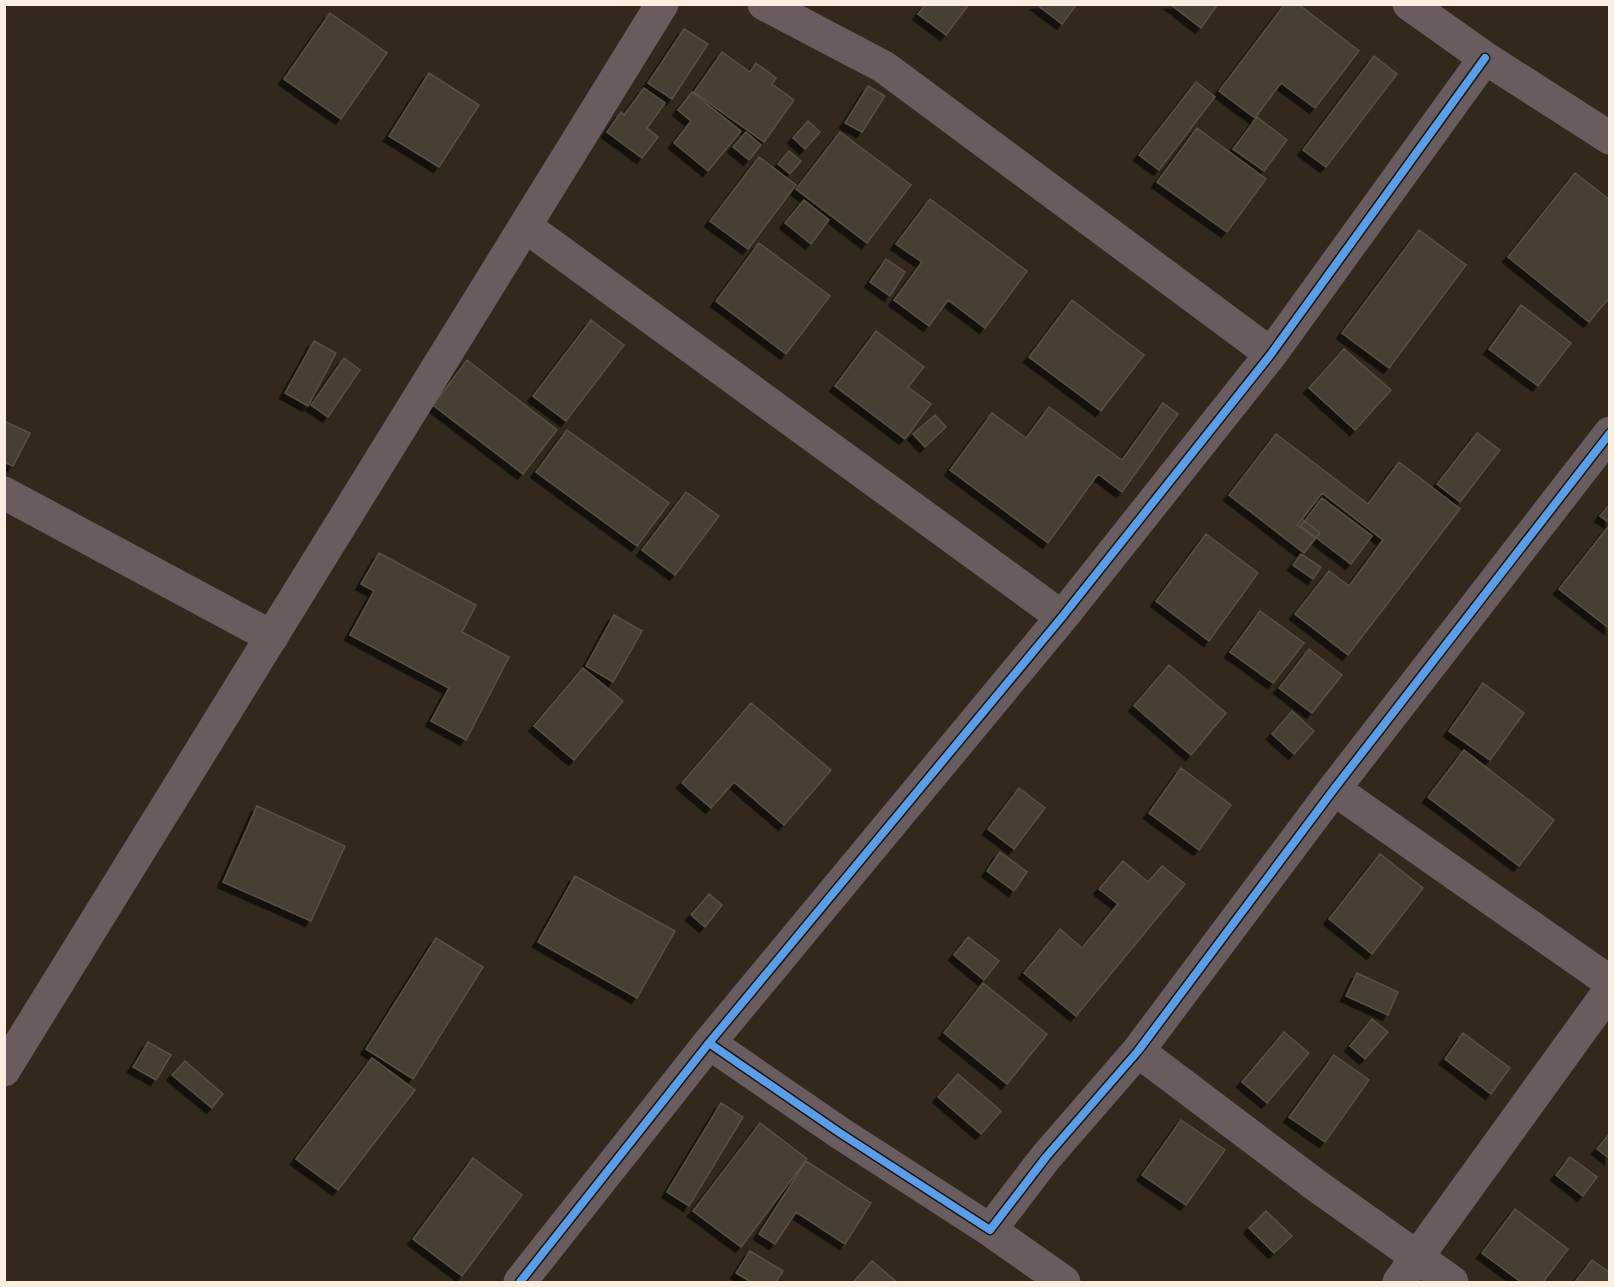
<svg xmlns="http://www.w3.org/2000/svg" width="1614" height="1287" font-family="'Public Sans',sans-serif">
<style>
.building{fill:#473f33;stroke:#584f44;stroke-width:1.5;filter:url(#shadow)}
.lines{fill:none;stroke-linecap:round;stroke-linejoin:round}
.minor{stroke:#685c5f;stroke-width:33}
.cycleway-casing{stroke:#1d150b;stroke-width:11}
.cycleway{stroke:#5a9eea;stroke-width:8}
</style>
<defs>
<filter id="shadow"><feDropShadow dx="-5.5" dy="5.5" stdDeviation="0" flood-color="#0009"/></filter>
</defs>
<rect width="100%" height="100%" fill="#32291c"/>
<path class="building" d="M926,4H969L946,35L918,14Z
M926,4H969L946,35L918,14Z
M1036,4H1077L1062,24Z
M1036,4H1077L1062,24Z
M1170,4H1218L1201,28Z
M1170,4H1218L1201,28Z
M1285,4H1298L1359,51L1315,108L1281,83L1255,118L1219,91Z
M1285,4H1298L1359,51L1315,108L1281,83L1255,118L1219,91Z
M330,13L387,53L341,119L284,79Z
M684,29L708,44L672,99L648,83Z
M722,52L750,72L756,63L776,78L772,84L794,100L764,142L694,92Z
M1374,56L1397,74L1326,167L1303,150Z
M1374,56L1397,74L1326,167L1303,150Z
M429,73L479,105L439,167L389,136Z
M1196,82L1215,97L1159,170L1139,155Z
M1196,82L1215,97L1159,170L1139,155Z
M868,86L885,96L862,132L845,123Z
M644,88L665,103L647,128L658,137L642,158L607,132L621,112L624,115Z
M692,92L741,131L708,171L674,143L691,121L678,110Z
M1257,117L1287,140L1264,171L1233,149Z
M1257,117L1287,140L1264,171L1233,149Z
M808,121L820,132L805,149L793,138Z
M1197,128L1266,179L1227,232L1157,182Z
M1197,128L1266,179L1227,232L1157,182Z
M746,132L761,145L749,160L733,147Z
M840,132L911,185L867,243L796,189Z
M840,132L911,185L867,243L796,189Z
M789,151L801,161L790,174L778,164Z
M759,157L796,185L748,249L710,221Z
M759,157L796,185L748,249L710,221Z
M1575,173L1610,200V297L1589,322L1508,257Z
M1575,173L1610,200V297L1589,322L1508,257Z
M930,199L1027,271L985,328L948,300L929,326L894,300L922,262L896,244Z
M930,199L1027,271L985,328L948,300L929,326L894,300L922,262L896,244Z
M804,200L829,220L811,244L785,223Z
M804,200L829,220L811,244L785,223Z
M1419,230L1466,265L1389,368L1342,333Z
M1419,230L1466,265L1389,368L1342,333Z
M759,243L830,296L786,354L716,301Z
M759,243L830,296L786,354L716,301Z
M886,259L905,272L890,296L870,282Z
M886,259L905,272L890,296L870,282Z
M1072,300L1144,355L1101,411L1029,357Z
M1072,300L1144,355L1101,411L1029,357Z
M1521,305L1571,343L1538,386L1489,349Z
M1521,305L1571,343L1538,386L1489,349Z
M591,320L624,345L566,421L533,396Z
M591,320L624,345L566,421L533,396Z
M876,331L924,367L908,387L931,404L905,439L835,386Z
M876,331L924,367L908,387L931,404L905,439L835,386Z
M314,341L336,353L308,406L285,393Z
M1344,349L1391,390L1355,430L1309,388Z
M1344,349L1391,390L1355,430L1309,388Z
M344,358L360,370L328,417L311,405Z
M467,360L557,430L523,474L433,405Z
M467,360L557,430L523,474L433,405Z
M1163,403L1178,414L1122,492L1098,474L1048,543L950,470L992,413L1026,438L1049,407L1122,460Z
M1163,403L1178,414L1122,492L1098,474L1048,543L950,470L992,413L1026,438L1049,407L1122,460Z
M935,415L946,427L925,447L913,434Z
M935,415L946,427L925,447L913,434Z
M4,421L30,433L13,466L4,462Z
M567,430L669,503L637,546L536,472Z
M567,430L669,503L637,546L536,472Z
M1477,433L1500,450L1460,502L1437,484Z
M1477,433L1500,450L1460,502L1437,484Z
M1276,434L1368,504L1399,462L1460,509L1348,655L1295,614L1329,571L1349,586L1383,540L1322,493L1297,525L1315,538L1304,553L1229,495Z
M1276,434L1368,504L1399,462L1460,509L1348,655L1295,614L1329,571L1349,586L1383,540L1322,493L1302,519L1320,533L1304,553L1229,495Z
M686,492L719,516L675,575L642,550Z
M686,492L719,516L675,575L642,550Z
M1322,498L1372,536L1351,564L1301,526Z
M1322,498L1372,536L1351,564L1301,526Z
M1610,504V523L1600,516Z
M1610,504V523L1600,516Z
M1608,527L1610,529V629L1559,589Z
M1608,527L1610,529V629L1559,589Z
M1206,534L1258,573L1209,641L1156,601Z
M1206,534L1258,573L1209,641L1156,601Z
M379,553L476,605L462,632L509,657L466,740L431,721L449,688L350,635L374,591L361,584Z
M379,553L476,605L462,632L509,657L466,740L431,721L449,688L350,635L374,591L361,584Z
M1301,554L1321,567L1313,579L1293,565Z
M1260,611L1304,643L1273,683L1230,652Z
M1260,611L1304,643L1273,683L1230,652Z
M614,615L642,631L613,682L586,666Z
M614,615L642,631L613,682L586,666Z
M1309,649L1342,675L1312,713L1279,688Z
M1309,649L1342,675L1312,713L1279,688Z
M1169,665L1226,713L1191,755L1134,706Z
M1169,665L1226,713L1191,755L1134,706Z
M583,668L623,701L574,760L534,726Z
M583,668L623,701L574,760L534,726Z
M1483,683L1524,713L1490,760L1449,731Z
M1483,683L1524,713L1490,760L1449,731Z
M751,703L831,770L784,825L734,782L711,808L682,783Z
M751,703L831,770L784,825L734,782L711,808L682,783Z
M1292,711L1314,731L1294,754L1272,734Z
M1292,711L1314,731L1294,754L1272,734Z
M1464,750L1554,820L1519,866L1428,797Z
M1464,750L1554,820L1519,866L1428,797Z
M1181,768L1231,805L1199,850L1149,813Z
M1181,768L1231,805L1199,850L1149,813Z
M1019,788L1045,808L1014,849L988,829Z
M1019,788L1045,808L1014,849L988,829Z
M257,806L345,846L311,921L223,882Z
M257,806L345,846L311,921L223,882Z
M1000,852L1027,872L1014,891L987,871Z
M1000,852L1027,872L1014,891L987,871Z
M1380,854L1423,888L1372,954L1329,919Z
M1380,854L1423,888L1372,954L1329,919Z
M1123,861L1148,882L1162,866L1185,884L1076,1016L1024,973L1060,929L1082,948L1118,904L1099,889Z
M1123,861L1148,882L1162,866L1185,884L1076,1016L1024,973L1060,929L1082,948L1118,904L1099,889Z
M575,876L675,931L637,998L538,942Z
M575,876L675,931L637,998L538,942Z
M709,894L722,905L705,927L691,915Z
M709,894L722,905L705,927L691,915Z
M968,937L999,961L984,980L954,955Z
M968,937L999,961L984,980L954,955Z
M436,938L483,967L413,1079L366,1049Z
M436,938L483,967L413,1079L366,1049Z
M1357,973L1398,992L1388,1015L1346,996Z
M1357,973L1398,992L1388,1015L1346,996Z
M983,983L1047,1034L1007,1084L944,1033Z
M983,983L1047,1034L1007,1084L944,1033Z
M1372,1019L1388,1032L1365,1059L1350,1046Z
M1372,1019L1388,1032L1365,1059L1350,1046Z
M1284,1032L1309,1053L1267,1103L1242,1082Z
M1284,1032L1309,1053L1267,1103L1242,1082Z
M1463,1033L1510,1068L1491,1094L1445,1059Z
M1463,1033L1510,1068L1491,1094L1445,1059Z
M148,1042L171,1055L156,1080L133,1067Z
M148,1042L171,1055L156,1080L133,1067Z
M1334,1055L1369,1080L1325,1142L1289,1117Z
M1334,1055L1369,1080L1325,1142L1289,1117Z
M372,1058L415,1090L338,1190L296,1159Z
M372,1058L415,1090L338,1190L296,1159Z
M185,1061L223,1094L212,1108L172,1075Z
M185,1061L223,1094L212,1108L172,1075Z
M958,1074L1001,1111L981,1134L938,1097Z
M958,1074L1001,1111L981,1134L938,1097Z
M721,1103L743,1117L689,1206L667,1192Z
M721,1103L743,1117L689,1206L667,1192Z
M1181,1120L1225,1150L1186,1205L1142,1175Z
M1181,1120L1225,1150L1186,1205L1142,1175Z
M760,1123L807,1159L741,1247L693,1211Z
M760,1123L807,1159L741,1247L693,1211Z
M1610,1133V1159L1597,1149Z
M1610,1133V1159L1597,1149Z
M1570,1157L1597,1177L1583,1196L1556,1175Z
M1570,1157L1597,1177L1583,1196L1556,1175Z
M473,1158L522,1195L462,1276L413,1239Z
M473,1158L522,1195L462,1276L413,1239Z
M806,1161L871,1203L845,1244L796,1212L775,1244L759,1234Z
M806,1161L871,1203L845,1244L796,1212L775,1244L759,1234Z
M1515,1209L1568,1249L1543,1282H1521L1482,1253Z
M1515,1209L1568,1249L1543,1282H1521L1482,1253Z
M1266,1211L1292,1236L1274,1253L1249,1228Z
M1266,1211L1292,1236L1274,1253L1249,1228Z
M750,1251L783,1271L776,1282H751L736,1273Z
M750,1251L783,1271L776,1282H751L736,1273Z
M1592,1260L1610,1273V1282H1575Z
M1592,1260L1610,1273V1282H1575Z
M872,1261L897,1282H853Z
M872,1261L897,1282H853Z"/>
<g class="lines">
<path class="minor" d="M764,4L884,67L1271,354
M1409,4L1485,58L1610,138
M525,226L1062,617
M4,493L272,637
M1334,789L1610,982
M709,1043L840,1133L990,1230L1046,1157L1138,1051L1334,789L1610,433
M1138,1051L1317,1186L1452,1282
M4,1070L662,4
M990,1230L1064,1282
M520,1282L709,1043L1062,617L1271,354L1485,58
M1399,1282L1610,990"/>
<g class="cycleway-casing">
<path id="cycleway" d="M709,1043L840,1133L990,1230L1046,1157L1138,1051L1334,789L1610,433
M520,1282L709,1043L1062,617L1271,354L1485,58"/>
</g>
<use href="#cycleway" class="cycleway"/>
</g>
<rect width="1614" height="1287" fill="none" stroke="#faeee0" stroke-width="12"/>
</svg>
